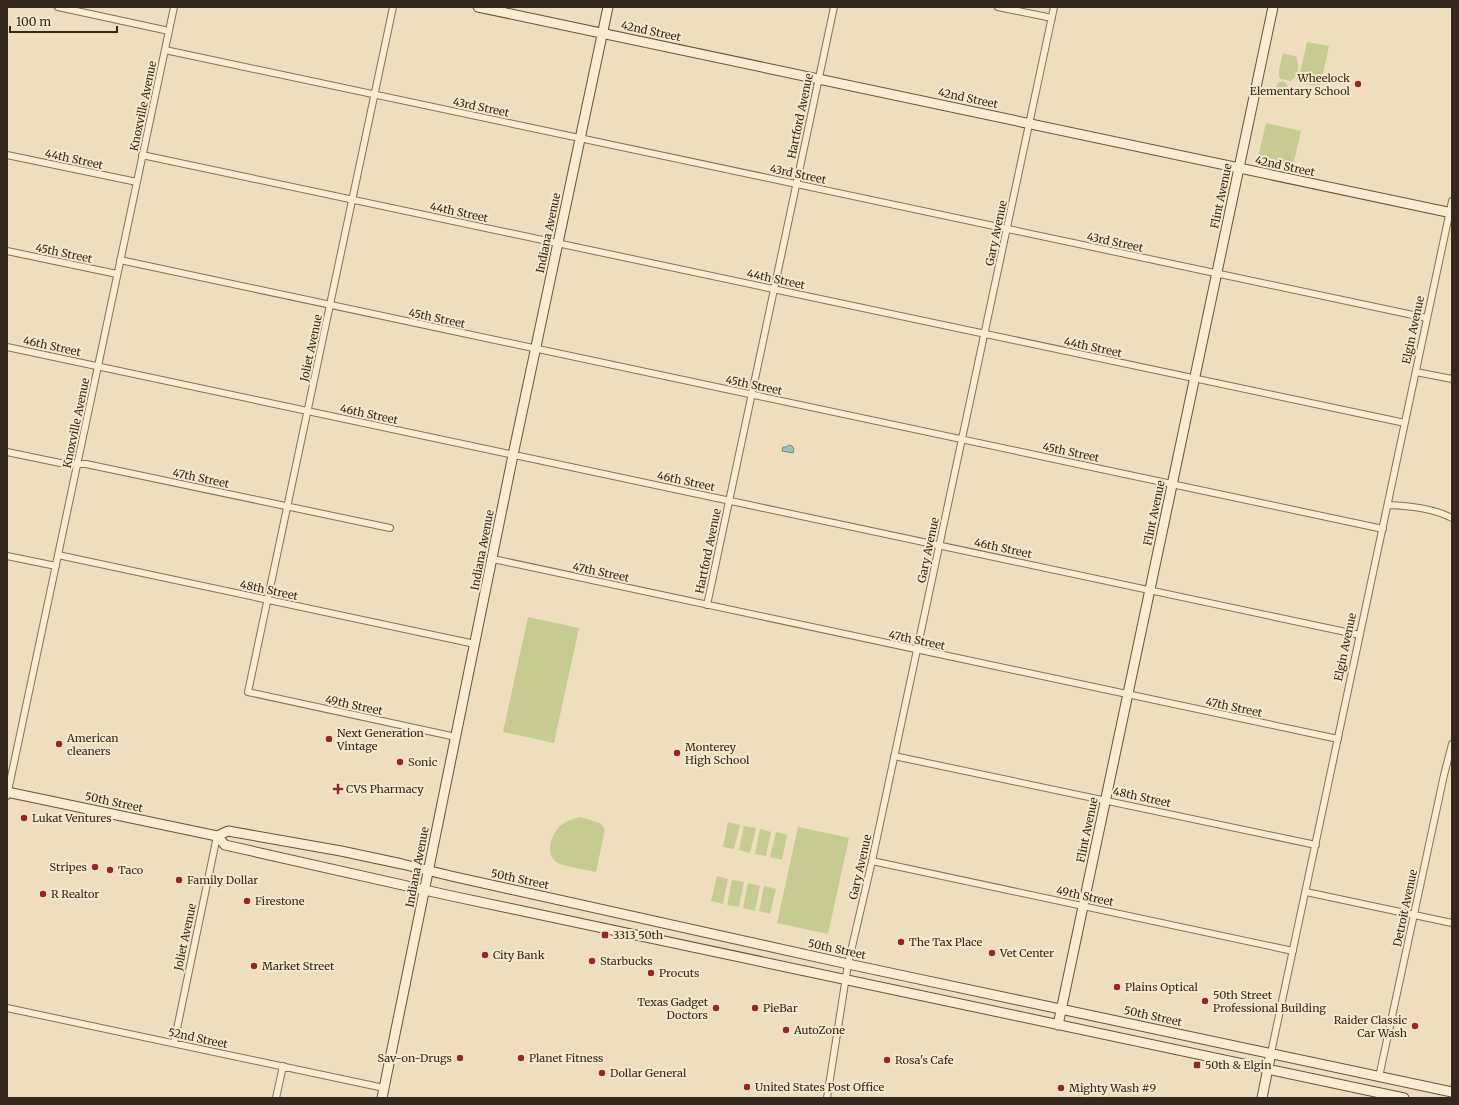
<svg xmlns="http://www.w3.org/2000/svg" width="1459" height="1105" font-family="Merriweather,serif">
<style>
.green{fill:#c6cc91}
.water{fill:#a1bfb6;stroke:#688d83}
.lines{fill:none;stroke-linecap:round;stroke-linejoin:round}
.street-casing{stroke:#866f56;stroke-width:8}
.secondary-casing{stroke:#685039;stroke-width:11}
.street{stroke:#f9ecd0;stroke-width:6}
.secondary{stroke:#f9ecd0;stroke-width:9}
.poi-dot{fill:#962528;stroke:#f6e9cc;stroke-width:1.5}
.labels{text-anchor:middle;dominant-baseline:central;stroke-width:4;stroke-linejoin:round;paint-order:stroke}
.street-label{font-size:11px;fill:#35271b;stroke:#f6e9cc}
.poi-label{font-size:11px;fill:#35271b;stroke:#f6e9cc;text-anchor:start}
</style>
<rect width="100%" height="100%" fill="#eedebd"/>
<path class="green" d="M1307,42L1329,46L1320,87L1298,82Z
M1283,53L1297,57C1298,68 1300,73 1291,81L1281,79L1279,77V70Z
M1276.5 87a5.5 5.5 0 1 1 11 0a5.5 5.5 0 1 1-11 0Z
M1266,123L1301,131L1293,166L1258,158Z
M528,617L579,628L554,743L503,732Z
M580,817L600,823L605,829L596,872C588,870 561,866 556,862C545,853 551,835 560,826C566,821 572,819 580,817Z
M728,822L740,825L734,849L723,847Z
M744,826L756,828L750,853L739,850Z
M798,827L849,838L828,934L777,923Z
M760,829L771,832L766,856L755,854Z
M776,832L787,835L782,860L770,857Z
M717,876L728,879L723,904L711,901Z
M732,880L744,882L739,907L727,905Z
M748,883L760,886L755,911L743,908Z
M764,886L776,889L770,914L759,911Z"/>
<path class="water" d="M789,445L792,446L794,449L793,453L782,451L783,447H786Z"/>
<g class="lines">
<g class="street-casing">
<path id="street" d="M58,7L169,31
M393,7L248,692L456,737
M998,7L1052,18
M165,50L1427,318
M7,155L137,182
M142,155L1405,423
M7,251L117,274
M120,260L1383,529
M7,347L1360,635
M1416,372L1452,379
M7,452L65,464H86L390,528
M1388,505C1410,506 1432,508 1452,518
M58,555L475,644
M7,556L56,566
M493,559L1338,739
M707,605L834,7
M894,756L1316,845
M7,796L174,7
M872,861L1293,951
M1306,892L1452,923
M7,1008L384,1088
M174,1043L217,836
M1271,1053L1452,201
M1379,1077L1444,775L1452,744
M276,1098L283,1066
M827,1098L848,964L872,861L1054,7"/>
</g>
<g class="secondary-casing">
<path id="secondary" d="M478,7L1452,213
M7,792L217,836L225,845L447,895L1404,1098
M217,836L228,831L341,851L402,864L451,876L848,964L1452,1092
M1058,1025L1273,7
M382,1098L513,455L608,7
M1262,1098L1271,1053"/>
</g>
<use href="#street" class="street"/>
<use href="#secondary" class="secondary"/>
</g>
<g class="poi-dot">
<circle cx="1358" cy="84" r="4"/>
<circle cx="329" cy="739" r="4"/>
<circle cx="59" cy="744" r="4"/>
<circle cx="677" cy="753" r="4"/>
<circle cx="400" cy="762" r="4"/>
<path d="M336 783h4v4h4v4h-4v4h-4v-4h-4v-4h4z"/>
<circle cx="24" cy="818" r="4"/>
<circle cx="95" cy="867" r="4"/>
<circle cx="110" cy="870" r="4"/>
<circle cx="179" cy="880" r="4"/>
<circle cx="43" cy="894" r="4"/>
<circle cx="247" cy="901" r="4"/>
<rect x="601" y="931" width="8" height="8" rx="2"/>
<circle cx="901" cy="942" r="4"/>
<circle cx="992" cy="953" r="4"/>
<circle cx="485" cy="955" r="4"/>
<circle cx="592" cy="961" r="4"/>
<circle cx="254" cy="966" r="4"/>
<circle cx="651" cy="973" r="4"/>
<circle cx="1117" cy="987" r="4"/>
<circle cx="1205" cy="1001" r="4"/>
<circle cx="716" cy="1008" r="4"/>
<circle cx="755" cy="1008" r="4"/>
<circle cx="1415" cy="1026" r="4"/>
<circle cx="786" cy="1030" r="4"/>
<circle cx="460" cy="1058" r="4"/>
<circle cx="521" cy="1058" r="4"/>
<circle cx="887" cy="1060" r="4"/>
<rect x="1193" y="1061" width="8" height="8" rx="2"/>
<circle cx="602" cy="1073" r="4"/>
<circle cx="747" cy="1087" r="4"/>
<circle cx="1061" cy="1088" r="4"/>
</g>
<g class="labels">
<g class="street-label">
<text transform="translate(651 31) rotate(12)">42nd Street</text>
<text transform="translate(968 98) rotate(12)">42nd Street</text>
<text transform="translate(143 106) rotate(-78)">Knoxville Avenue</text>
<text transform="translate(481 107) rotate(12)">43rd Street</text>
<text transform="translate(800 116) rotate(-78)">Hartford Avenue</text>
<text transform="translate(74 159) rotate(12)">44th Street</text>
<text transform="translate(1285 166) rotate(12)">42nd Street</text>
<text transform="translate(798 174) rotate(12)">43rd Street</text>
<text transform="translate(1221 196) rotate(-78)">Flint Avenue</text>
<text transform="translate(459 212) rotate(12)">44th Street</text>
<text transform="translate(548 233) rotate(-78)">Indiana Avenue</text>
<text transform="translate(996 233) rotate(-78)">Gary Avenue</text>
<text transform="translate(1115 242) rotate(12)">43rd Street</text>
<text transform="translate(64 253) rotate(12)">45th Street</text>
<text transform="translate(776 279) rotate(12)">44th Street</text>
<text transform="translate(437 318) rotate(12)">45th Street</text>
<text transform="translate(1413 330) rotate(-78)">Elgin Avenue</text>
<text transform="translate(52 346) rotate(12)">46th Street</text>
<text transform="translate(1093 347) rotate(12)">44th Street</text>
<text transform="translate(311 348) rotate(-78)">Joliet Avenue</text>
<text transform="translate(754 385) rotate(12)">45th Street</text>
<text transform="translate(369 414) rotate(12)">46th Street</text>
<text transform="translate(76 423) rotate(-78)">Knoxville Avenue</text>
<text transform="translate(1071 452) rotate(12)">45th Street</text>
<text transform="translate(201 478) rotate(12)">47th Street</text>
<text transform="translate(686 481) rotate(12)">46th Street</text>
<text transform="translate(1154 513) rotate(-78)">Flint Avenue</text>
<text transform="translate(1003 548) rotate(12)">46th Street</text>
<text transform="translate(482 550) rotate(-79)">Indiana Avenue</text>
<text transform="translate(928 550) rotate(-78)">Gary Avenue</text>
<text transform="translate(708 551) rotate(-78)">Hartford Avenue</text>
<text transform="translate(601 572) rotate(12)">47th Street</text>
<text transform="translate(269 590) rotate(12)">48th Street</text>
<text transform="translate(917 640) rotate(12)">47th Street</text>
<text transform="translate(1345 647) rotate(-78)">Elgin Avenue</text>
<text transform="translate(354 705) rotate(12)">49th Street</text>
<text transform="translate(1234 707) rotate(12)">47th Street</text>
<text transform="translate(1142 797) rotate(12)">48th Street</text>
<text transform="translate(114 802) rotate(12)">50th Street</text>
<text transform="translate(1087 830) rotate(-78)">Flint Avenue</text>
<text transform="translate(417 867) rotate(-79)">Indiana Avenue</text>
<text transform="translate(860 867) rotate(-77)">Gary Avenue</text>
<text transform="translate(520 879) rotate(12)">50th Street</text>
<text transform="translate(1085 896) rotate(12)">49th Street</text>
<text transform="translate(1405 908) rotate(-78)">Detroit Avenue</text>
<text transform="translate(185 937) rotate(-78)">Joliet Avenue</text>
<text transform="translate(837 949) rotate(12)">50th Street</text>
<text transform="translate(1153 1016) rotate(12)">50th Street</text>
<text transform="translate(198 1038) rotate(12)">52nd Street</text>
</g>
<g class="poi-label">
<text x="1350" y="78" text-anchor="end">Wheelock<tspan x="1350" dy="13">Elementary School</tspan></text>
<text x="337" y="733">Next Generation<tspan x="337" dy="13">Vintage</tspan></text>
<text x="67" y="738">American<tspan x="67" dy="13">cleaners</tspan></text>
<text x="685" y="747">Monterey<tspan x="685" dy="13">High School</tspan></text>
<text x="408" y="762">Sonic</text>
<text x="346" y="789">CVS Pharmacy</text>
<text x="32" y="818">Lukat Ventures</text>
<text x="87" y="867" text-anchor="end">Stripes</text>
<text x="118" y="870">Taco</text>
<text x="187" y="880">Family Dollar</text>
<text x="51" y="894">R Realtor</text>
<text x="255" y="901">Firestone</text>
<text x="613" y="935">3313 50th</text>
<text x="909" y="942">The Tax Place</text>
<text x="1000" y="953">Vet Center</text>
<text x="493" y="955">City Bank</text>
<text x="600" y="961">Starbucks</text>
<text x="262" y="966">Market Street</text>
<text x="659" y="973">Procuts</text>
<text x="1125" y="987">Plains Optical</text>
<text x="1213" y="995">50th Street<tspan x="1213" dy="13">Professional Building</tspan></text>
<text x="708" y="1002" text-anchor="end">Texas Gadget<tspan x="708" dy="13">Doctors</tspan></text>
<text x="763" y="1008">PieBar</text>
<text x="1407" y="1020" text-anchor="end">Raider Classic<tspan x="1407" dy="13">Car Wash</tspan></text>
<text x="794" y="1030">AutoZone</text>
<text x="452" y="1058" text-anchor="end">Sav-on-Drugs</text>
<text x="529" y="1058">Planet Fitness</text>
<text x="895" y="1060">Rosa's Cafe</text>
<text x="1205" y="1065">50th &amp; Elgin</text>
<text x="610" y="1073">Dollar General</text>
<text x="755" y="1087">United States Post Office</text>
<text x="1069" y="1088">Mighty Wash #9</text>
</g>
</g>
<rect width="1459" height="1105" fill="none" stroke="#35271b" stroke-width="16"/>
<path d="M10 26v6h107v-6" fill="none" stroke="#35271b" stroke-width="2"/>
<text x="16" y="26" font-size="12" fill="#35271b" stroke="#f6e9cc" stroke-width="3" paint-order="stroke">100 m</text>
</svg>
